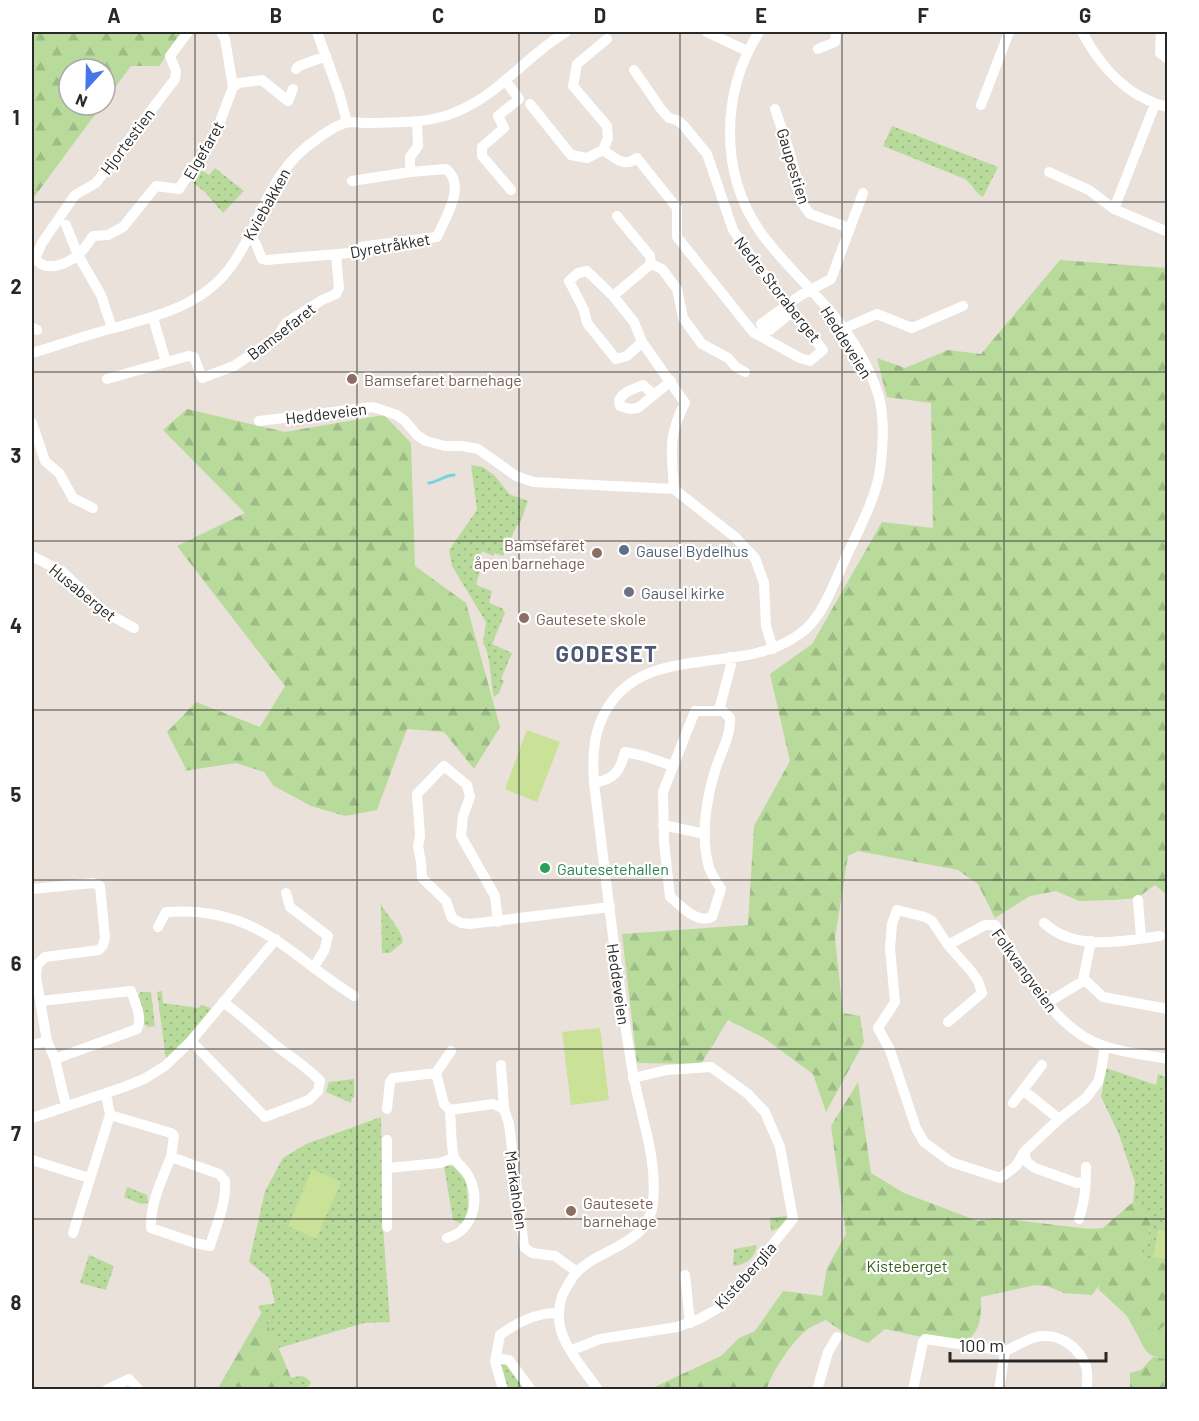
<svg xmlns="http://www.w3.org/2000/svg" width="1199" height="1421" font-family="Barlow,sans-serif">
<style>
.grass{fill:#b8db9b}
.forest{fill:url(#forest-firs)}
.park{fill:url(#park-dots)}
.pitch{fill:#cae297}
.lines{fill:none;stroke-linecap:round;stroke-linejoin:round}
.stream{stroke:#75d2e3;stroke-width:3}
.minor{stroke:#fff;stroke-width:10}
.grid{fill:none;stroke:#282828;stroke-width:1.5;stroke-opacity:0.55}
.education-dot{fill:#8d6e63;stroke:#fff;stroke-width:2}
.service-dot{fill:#5c6f8a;stroke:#fff;stroke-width:2}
.worship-dot{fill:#6b7280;stroke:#fff;stroke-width:2}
.leisure-dot{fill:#2e9e5b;stroke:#fff;stroke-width:2}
.labels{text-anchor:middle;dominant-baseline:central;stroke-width:4.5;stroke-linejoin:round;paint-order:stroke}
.street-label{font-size:16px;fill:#282828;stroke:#fff}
.education-label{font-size:16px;fill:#785e54;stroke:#fff;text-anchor:start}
.service-label{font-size:16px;fill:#4e5e75;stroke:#fff;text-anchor:start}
.worship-label{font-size:16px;fill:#5b616d;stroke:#fff;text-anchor:start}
.leisure-label{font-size:16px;fill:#27864d;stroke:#fff;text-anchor:start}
.park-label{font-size:16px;fill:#335d1f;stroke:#fff}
.district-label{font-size:22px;font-weight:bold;letter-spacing:1.5px;fill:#4c5874;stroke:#fff}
.neatline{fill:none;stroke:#282828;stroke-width:2}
.grid-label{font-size:20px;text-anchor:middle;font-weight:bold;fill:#282828}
</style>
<defs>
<pattern id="forest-firs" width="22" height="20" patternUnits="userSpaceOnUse" patternTransform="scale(1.5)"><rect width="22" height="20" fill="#b8db9b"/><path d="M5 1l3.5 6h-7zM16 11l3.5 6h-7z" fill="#9ebc86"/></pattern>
<pattern id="park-dots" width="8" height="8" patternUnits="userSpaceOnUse" patternTransform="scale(1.5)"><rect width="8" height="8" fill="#b8db9b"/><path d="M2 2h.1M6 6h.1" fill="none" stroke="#9ebc86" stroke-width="1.8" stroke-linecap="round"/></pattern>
</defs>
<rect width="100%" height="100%" fill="#e9e1da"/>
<path class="grass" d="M1167,1323V1359C1149,1356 1147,1355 1139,1338L1156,1333Z"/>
<path class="forest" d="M32,32H183L159,66H131L105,101V69H69V105H102L32,200Z
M1060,260L1167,268V895L1155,885L1137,898L1113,900L1079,901L1056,891L1030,896L995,918L978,884L958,870L858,851L848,856L835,938L843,1013L860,1016L864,1042L826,1112L813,1074L764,1038L728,1020L701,1064L637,1063L622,934L748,925L754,826L790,761L770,674L812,644L882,522L933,528L931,403L887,397L877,358L905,368L948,350L981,354Z
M187,409L285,432L384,415L411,443L415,566L466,603L500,727L474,769L444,732L407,729L377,810L345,816L311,806L274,786L264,772L236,763L184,771L186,769L167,732L196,702L260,727L285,686L177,546L245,513L163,430Z
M858,1082L871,1173L904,1193L978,1221L997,1218L1090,1229L1103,1228L1133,1202L1153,1221L1140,1257L1167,1263V1323L1156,1333L1139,1338L1127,1316L1098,1289L1100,1284L1092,1295L1064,1293L1047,1286L1035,1285L981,1297C981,1321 981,1329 963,1346L885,1329L868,1343L847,1335L826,1320C820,1323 813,1325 808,1329C793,1340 772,1371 767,1389L648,1390L721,1356L739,1338L755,1331L783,1291L822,1296L827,1268L846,1234L831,1126Z
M263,1310L291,1378L276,1389L217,1390Z
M1153,1357L1167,1359V1389H1130V1373L1141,1370Z"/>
<path class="park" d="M892,126L998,167L983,197C975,193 973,185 965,179L883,146Z
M215,168L244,191L223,213L205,192L192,182L201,170L209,175Z
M471,465L483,467L495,476L509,494L528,501L519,526L517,525L503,556L495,553L493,556L482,551L476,566L481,568L476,585L492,591L489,603L502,608L505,613L492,644L512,653L501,679L504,681L499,693L494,697C490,681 491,655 483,643L486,622L452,566L449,550L477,510Z
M381,904C387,916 401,928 403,942L390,953H382Z
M162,991L163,1003L198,1008L202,1005L211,1008L209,1012L180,1046L166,1059L157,992Z
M141,992H151L155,1026L148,1027L144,1024L137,997Z
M1106,1068L1156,1085L1158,1074L1167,1077V1263L1140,1257L1153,1221L1133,1202L1135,1182L1118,1132L1101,1097Z
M354,1079V1098H352L351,1103L326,1092L329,1082Z
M381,1117L382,1213L390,1322L364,1323L279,1348L258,1306L275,1303L269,1278L249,1262L265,1191L283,1158L306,1144Z
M449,1165L454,1167L466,1180L469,1212L462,1224L453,1220L444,1166Z
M127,1187L147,1195L148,1203L141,1204L124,1197Z
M787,1216C785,1223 779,1230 771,1231L770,1218Z
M757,1245C755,1258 746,1265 733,1266L734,1249Z
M89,1255L114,1266L106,1290L80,1283Z
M506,1363L524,1389H508L499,1367L502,1364Z
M300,1376L305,1377L311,1382L307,1389H276L291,1378Z"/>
<path class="pitch" d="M527,730L560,742L537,802L505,789Z
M600,1028L609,1100L571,1105L562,1032Z
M312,1169L341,1182L316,1239L288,1226Z
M1158,1230L1167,1231V1259L1153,1257Z"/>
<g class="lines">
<path class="stream" d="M429,483C438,482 445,475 454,475"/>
<path class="minor" d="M188,32L170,56L176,71L175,79L96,183L75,195L42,243L35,258C45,273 65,265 78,255C84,250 89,242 93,236L108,235L123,227L156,186L179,189L215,135L233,87L239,83L262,80L288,101L293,89
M221,32L225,39L233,87
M317,32L339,93L347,122
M707,32L747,51
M1082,32C1100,66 1128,98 1168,107
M1161,32L1160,53L1168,59
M818,49L835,42L836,32
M296,69L299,66L326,56
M505,80L519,99L498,116L504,128L482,147V156L511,190
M530,104L571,155L587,158L603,150L608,138L607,126L573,86L577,64L607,39
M981,105L1009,32
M775,109L789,150L804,206L810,214L844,226L848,234
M603,150C615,158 624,168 637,158L677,208V237L753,332L800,358L810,361L823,350L758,266L733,230L707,154L684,126L677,120L669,118L661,109L634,70
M1049,172L1089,190L1114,209L1168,232
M352,181L410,172
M1114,209L1155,104
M617,216L650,256L651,264L662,269L677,289L683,318L702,344L728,358L736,367L745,372
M66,225L78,255L101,295L112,328
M249,234L256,244L262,259L266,260L350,253L360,247L437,237C445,218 467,185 446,169L410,172V157L418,146L417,123
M651,264L613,296L634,322L642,342L685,403C667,437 672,453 674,489
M613,296L587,271L578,273L569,281L584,310L587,323L616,359L627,356L642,342
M153,318L166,362
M761,324L801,295L831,279L863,193
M32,328L37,330
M843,329L877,314L912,328L963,306
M763,330H770L793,311
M32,353C59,345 86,335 114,328C156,316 201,306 229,269C263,224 265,174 317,139C325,133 338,124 349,122C355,122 361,123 367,123C397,122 428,124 456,112C499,95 527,55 566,32
M107,379L188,356L194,357L202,378L234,366L277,337L286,323L322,300L336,294L339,288L336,254
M654,395L643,385C634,389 615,394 620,406L630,409L638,408L671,381
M259,421L373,407L397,415L405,421L417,435L426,441L445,446H462L478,449L516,476L533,482L674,489L679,493L735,537L755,558L764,583L766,626L773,649
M32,423L45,461L59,473L73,498L93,508
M32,556L63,572L103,611L134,628
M719,710L731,665L730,657
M695,711H723L730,718C731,737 720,753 715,771C706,800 701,835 708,864C710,873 716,881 721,889L712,917C696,924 682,906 670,897L664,842L663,792Z
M594,783C614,779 620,772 625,752L644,756L673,766
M663,825L705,834
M32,889L93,883L100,886L105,938L103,945L99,950L45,957L37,965L36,977L47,1041L55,1059L66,1106
M286,893L290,907L328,936L324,951L314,967
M1138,900L1141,938
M498,922L495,896L461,836L463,816L470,797L467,785L444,766L417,794L420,836L418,846L421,862L422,878L446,901L452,918L461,923L470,924L610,907
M1044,923C1075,952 1123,941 1160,936
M158,927L166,912C257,906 286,953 354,996
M948,945L985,925H995C1022,967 1054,1030 1104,1046C1124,1053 1147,1055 1168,1059
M1083,980L1091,941
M41,1001L131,991C135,1002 143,1018 137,1029L55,1059
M1047,1003L1085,980L1103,997L1168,1009
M948,1022L982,993L978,981L971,971L948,945L932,921L925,917L897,910L892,924L890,948L895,1002L878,1028L890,1050L916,1128L924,1142L951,1162L1000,1178L1016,1166L1024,1152L1059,1119L1086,1098L1098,1082L1101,1071L1105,1046
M191,1041L265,1117L309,1100L318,1091L320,1081C308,1068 294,1059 279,1048C260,1033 243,1016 223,1002
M32,1045L47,1041
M501,1065L504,1109L509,1124L524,1247L532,1253L555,1256L577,1272
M436,1073L444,1104L450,1110C451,1122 451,1148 454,1157C456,1163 463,1167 466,1172C482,1195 475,1230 447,1238
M1023,1090L1059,1119
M1013,1103L1042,1065
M387,1109L390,1082L393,1078L436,1073L451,1051
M450,1110L493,1104L504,1109
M110,1115L171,1133L174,1136L171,1157
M32,1118L124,1087L144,1079L165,1066L191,1041L276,939
M387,1140V1227
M1024,1152L1027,1162L1035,1168L1077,1183L1084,1182
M171,1157L219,1174L225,1181C227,1202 216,1226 210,1246L195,1243L151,1228C150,1204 162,1179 171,1157Z
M32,1160L89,1178
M388,1168L440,1163L454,1158
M1079,1219C1085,1199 1086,1188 1086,1167
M73,1233L110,1115L106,1094
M685,1275L690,1323
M572,1350L600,1339L677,1327L699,1319L717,1309L737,1289L793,1219L780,1147L765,1112L748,1094L711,1067L667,1070L633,1078
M1005,1351C1015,1347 1025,1340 1036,1337C1058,1332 1078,1346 1086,1366C1088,1373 1087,1382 1087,1390
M495,1361L501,1359L509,1360L531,1390
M106,1390L129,1379L139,1390
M503,1390L495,1361L500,1335C516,1323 538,1312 559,1313
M598,1390C587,1373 570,1355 563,1336C558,1324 558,1309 562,1296C566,1288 570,1280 576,1273C600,1247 649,1246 653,1202C658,1157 639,1112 632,1068C616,973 606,878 594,783C592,755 593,729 610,704C651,645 737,673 792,639C801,634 811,625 817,616C828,601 835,581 843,564C856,534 875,502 880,470C883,447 885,420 879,397C869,363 846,328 822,302C802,279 779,258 761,233C719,173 721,92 759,32
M817,1390L828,1352L837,1337
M913,1390L923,1342L925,1339L1005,1351L999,1390"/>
</g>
<path class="grid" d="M195,32V1390M357,32V1390M519,32V1390M680,32V1390M842,32V1390M1004,32V1390M32,202H1168M32,372H1168M32,541H1168M32,710H1168M32,880H1168M32,1049H1168M32,1219H1168"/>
<g class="education-dot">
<circle cx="352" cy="379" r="6"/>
<circle cx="597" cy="553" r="6"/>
<circle cx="524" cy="618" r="6"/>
<circle cx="571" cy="1211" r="6"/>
</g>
<circle class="service-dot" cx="624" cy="550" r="6"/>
<circle class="worship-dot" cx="629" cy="592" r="6"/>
<circle class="leisure-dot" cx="545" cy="868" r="6"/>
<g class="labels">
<g class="street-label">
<text transform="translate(127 141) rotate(-53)">Hjortestien</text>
<text transform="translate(203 150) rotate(-60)">Elgefaret</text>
<text transform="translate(794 166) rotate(73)">Gaupestien</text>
<text transform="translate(266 204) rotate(-61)">Kviebakken</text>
<text transform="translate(390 245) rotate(-10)">Dyretråkket</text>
<text transform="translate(778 289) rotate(52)">Nedre Storaberget</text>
<text transform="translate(281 331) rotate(-38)">Bamsefaret</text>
<text transform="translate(847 342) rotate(58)">Heddeveien</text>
<text transform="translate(326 413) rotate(-7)">Heddeveien</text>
<text transform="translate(83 592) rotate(39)">Husaberget</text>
<text transform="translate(1025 970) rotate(54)">Folkvangveien</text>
<text transform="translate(619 984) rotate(82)">Heddeveien</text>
<text transform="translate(517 1190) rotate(82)">Markaholen</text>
<text transform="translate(745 1275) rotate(-48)">Kisteberglia</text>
</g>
<g class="education-label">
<text x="364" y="379">Bamsefaret barnehage</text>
<text x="585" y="544" text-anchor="end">Bamsefaret<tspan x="585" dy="18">åpen barnehage</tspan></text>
<text x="536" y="618">Gautesete skole</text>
<text x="583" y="1202">Gautesete<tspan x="583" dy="18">barnehage</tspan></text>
</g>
<g class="service-label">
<text x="636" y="550">Gausel Bydelhus</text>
</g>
<g class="worship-label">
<text x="641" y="592">Gausel kirke</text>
</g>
<g class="leisure-label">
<text x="557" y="868">Gautesetehallen</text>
</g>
<g class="park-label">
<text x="907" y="1265">Kisteberget</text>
</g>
<g class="district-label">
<text x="607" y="653">GODESET</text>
</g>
</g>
<rect width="1199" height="1421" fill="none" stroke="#ffffff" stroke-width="66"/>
<g transform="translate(87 87) rotate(202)"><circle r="28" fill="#ffffff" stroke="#a9a9a9" stroke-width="1.5"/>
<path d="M0-4.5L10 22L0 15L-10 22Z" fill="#4776ea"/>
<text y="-9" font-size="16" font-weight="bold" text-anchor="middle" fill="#282828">N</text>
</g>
<path d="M950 1352v9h156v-9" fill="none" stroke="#282828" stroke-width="3"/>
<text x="959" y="1352" font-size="18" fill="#282828" stroke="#ffffff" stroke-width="4.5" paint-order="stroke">100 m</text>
<rect x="33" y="33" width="1133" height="1355" class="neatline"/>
<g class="grid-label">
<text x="114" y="23">A</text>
<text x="276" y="23">B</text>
<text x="438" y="23">C</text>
<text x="600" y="23">D</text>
<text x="761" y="23">E</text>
<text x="923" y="23">F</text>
<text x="1085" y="23">G</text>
<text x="16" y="125">1</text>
<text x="16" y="294">2</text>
<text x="16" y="463">3</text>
<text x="16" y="633">4</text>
<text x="16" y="802">5</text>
<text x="16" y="971">6</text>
<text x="16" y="1141">7</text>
<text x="16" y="1310">8</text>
</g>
</svg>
